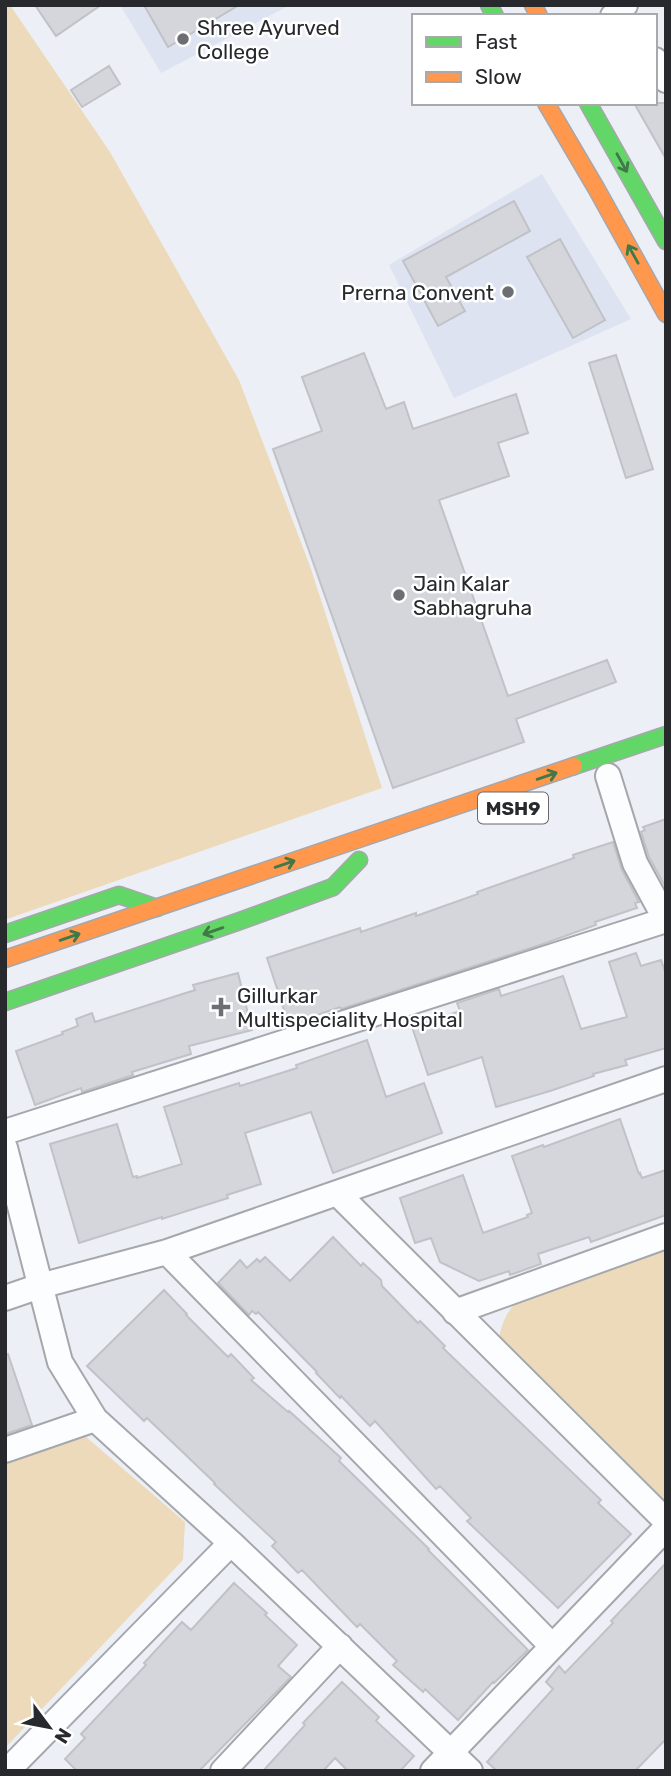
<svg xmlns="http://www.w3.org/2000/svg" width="671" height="1776" font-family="Rubik,sans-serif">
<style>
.built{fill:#dde3f0}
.green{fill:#ecdaba}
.building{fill:#d4d6db;stroke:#c1c2c8;stroke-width:2}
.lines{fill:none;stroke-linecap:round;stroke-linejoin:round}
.street-casing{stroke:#a5a7ac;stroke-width:28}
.fast-casing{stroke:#a5a7ac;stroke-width:19}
.slow-casing{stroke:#a5a7ac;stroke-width:19}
.street{stroke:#fcfdfe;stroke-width:24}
.fast{stroke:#63d668;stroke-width:16}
.slow{stroke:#ff974d;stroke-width:16}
.oneway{stroke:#427748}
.poi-dot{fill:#6c6e73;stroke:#fff;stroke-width:2.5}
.labels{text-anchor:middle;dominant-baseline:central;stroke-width:5;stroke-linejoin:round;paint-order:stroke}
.shield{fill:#fff;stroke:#68696c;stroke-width:2}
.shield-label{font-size:19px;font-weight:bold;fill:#27292d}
.poi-label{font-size:21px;fill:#27292d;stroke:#fff;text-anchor:start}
</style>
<rect width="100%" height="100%" fill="#edeff6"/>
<path class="built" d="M120,5H290L161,73Z
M542,174L631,319L454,398L389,265Z"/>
<path class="green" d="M5,5H10L110,152L239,380L310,566L382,788L7,919L5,915Z
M666,1248V1500L663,1502L499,1338C502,1323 506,1314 515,1303Z
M78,1430L185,1522L183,1560L5,1748V1457Z"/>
<path class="building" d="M35,5H101L56,36Z
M144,5H239L168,47Z
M109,66L120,84L82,107L71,90Z
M634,103H666V159Z
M514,201L530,231L446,277L465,311L438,326L403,261Z
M560,239L605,320L573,338L527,257Z
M364,353L386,409L404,402L413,429L516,394L528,433L498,443L509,476L439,500L508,696L607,660L616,682L516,719L524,742L393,788L273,449L322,431L302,377Z
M616,355L653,469L626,478L589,363Z
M666,819V888L649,857L641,832L645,830L643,827Z
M613,842L622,870L639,902L635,903L637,908L595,922L596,925L540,945L341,1009L340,1007L289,1025L267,958L360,928L361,932L416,913V916L478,894L477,892L574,858L573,855Z
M636,953L641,966L661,960L666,974V1048L625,1060L627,1065L593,1074L594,1076L550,1091L496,1107L482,1057L428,1075L412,1027L460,1011L457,1003L499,989L501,996L563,976L581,1029L627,1017L609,962Z
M238,973L252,1030L189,1046L191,1054L132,1072L133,1075L82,1092L81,1088L35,1105L16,1051L63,1034L62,1032L78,1026L76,1019L92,1013L95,1022L195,990L193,985Z
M367,1040L386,1097L424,1083L442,1133L333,1173L311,1112L245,1133L261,1184L227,1195L228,1198L162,1219V1217L79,1243L50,1144L117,1124L133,1177L137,1176V1178L182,1164L164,1107L239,1083L240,1086L297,1068L296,1065Z
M620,1119L639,1174L640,1173L642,1178L666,1170V1215L591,1242L589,1237L538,1254L541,1264L510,1275L509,1271L479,1281L440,1262L431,1238L415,1243L400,1198L463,1175L483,1233L528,1217L527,1215L532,1213L512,1156L543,1145L544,1147Z
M333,1237L361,1266L363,1263L381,1280L382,1286L418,1323L420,1321L445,1346L443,1348L601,1500L598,1503L631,1534L558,1608L467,1521L471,1518L440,1486L436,1489L375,1421L370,1426L341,1396L340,1398L316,1373L317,1372L258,1312L256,1314L252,1311L249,1315L218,1283L240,1260L247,1268L257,1259L260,1262L265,1257L290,1281Z
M164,1290L187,1314L186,1315L228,1357L231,1354L254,1378L251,1380L288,1412L289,1411L341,1458L339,1461L429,1549L428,1550L528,1650L494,1683L493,1682L458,1720L425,1689L423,1692L393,1665L397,1661L360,1624L357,1627L302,1570L298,1573L272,1546L276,1542L214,1484L215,1483L147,1418L144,1421L87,1366Z
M8,1354L32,1425L5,1434V1355Z
M666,1563V1739L635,1771H497L487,1762L553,1689L546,1682L559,1666L565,1673L613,1623L611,1621Z
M234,1583L267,1613L265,1615L297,1645L278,1666L291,1677L199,1771H77L65,1759L85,1738L81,1734L146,1665L144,1663L182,1622L191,1630Z
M342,1682L379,1717L376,1721L414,1756L400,1771H348L335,1758L323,1771H263L305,1725L303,1723Z"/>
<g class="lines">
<g class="street-casing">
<path id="street" d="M613,16L625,5
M655,60L666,80
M608,776L635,863L666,920
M5,1132L666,920
M5,1148L60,1362L95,1419L231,1543L7,1771
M337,1193L666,1079
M167,1252L552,1646
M5,1298L40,1286L167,1252L337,1193L666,1521
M455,1312L666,1236
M5,1450L95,1419
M231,1543L470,1771
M223,1771L340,1646
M433,1771L666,1528"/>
</g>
<g class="fast-casing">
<path id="fast" d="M489,5L495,16
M588,103L666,241
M574,766L666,735
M5,934L119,895L157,908
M5,1002L237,922L333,887L359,860"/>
</g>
<g class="slow-casing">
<path id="slow" d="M533,5L539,16
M546,103L596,188L666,314
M5,959L574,766"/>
</g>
<use href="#street" class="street"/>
<use href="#fast" class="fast"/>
<use href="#slow" class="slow"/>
</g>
<defs><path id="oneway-shaft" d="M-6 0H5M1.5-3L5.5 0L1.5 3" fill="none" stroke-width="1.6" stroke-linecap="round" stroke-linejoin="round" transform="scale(1.75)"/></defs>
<g class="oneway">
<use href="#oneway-shaft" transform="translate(622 163) rotate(61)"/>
<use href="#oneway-shaft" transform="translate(633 254) rotate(-119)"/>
<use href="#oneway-shaft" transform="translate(547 776) rotate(-19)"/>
<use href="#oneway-shaft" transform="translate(285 864) rotate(-19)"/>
<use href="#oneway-shaft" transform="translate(213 931) rotate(161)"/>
<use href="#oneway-shaft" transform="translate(70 937) rotate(-19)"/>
</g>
<g class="poi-dot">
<circle cx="183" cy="39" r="7"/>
<circle cx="508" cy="292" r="7"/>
<circle cx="399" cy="595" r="7"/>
<path d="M217.5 996.5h7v7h7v7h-7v7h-7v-7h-7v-7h7z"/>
</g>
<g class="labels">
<rect class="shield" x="478" y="792.5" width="70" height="31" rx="5"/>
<g class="shield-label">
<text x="513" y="808">MSH9</text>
</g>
<g class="poi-label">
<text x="197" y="27">Shree Ayurved<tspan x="197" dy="24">College</tspan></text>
<text x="494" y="292" text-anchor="end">Prerna Convent</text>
<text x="413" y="583">Jain Kalar<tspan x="413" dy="24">Sabhagruha</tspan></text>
<text x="237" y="995">Gillurkar<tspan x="237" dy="24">Multispeciality Hospital</tspan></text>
</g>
</g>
<rect width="671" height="1776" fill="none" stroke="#27292d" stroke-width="14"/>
<rect x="412" y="14" width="245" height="91" fill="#ffffff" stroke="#a9a9ab" stroke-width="2"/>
<rect x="426" y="37" width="35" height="10" fill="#63d668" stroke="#a9a9ab" stroke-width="2"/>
<text x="475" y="49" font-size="21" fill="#27292d">Fast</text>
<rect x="426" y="72" width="35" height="10" fill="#ff974d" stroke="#a9a9ab" stroke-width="2"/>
<text x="475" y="84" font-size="21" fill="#27292d">Slow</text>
<g transform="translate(49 1727) rotate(122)" stroke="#ffffff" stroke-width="5" paint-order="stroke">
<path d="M0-5L12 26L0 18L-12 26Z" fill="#27292d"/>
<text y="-10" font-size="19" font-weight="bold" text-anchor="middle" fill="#27292d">N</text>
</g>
</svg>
